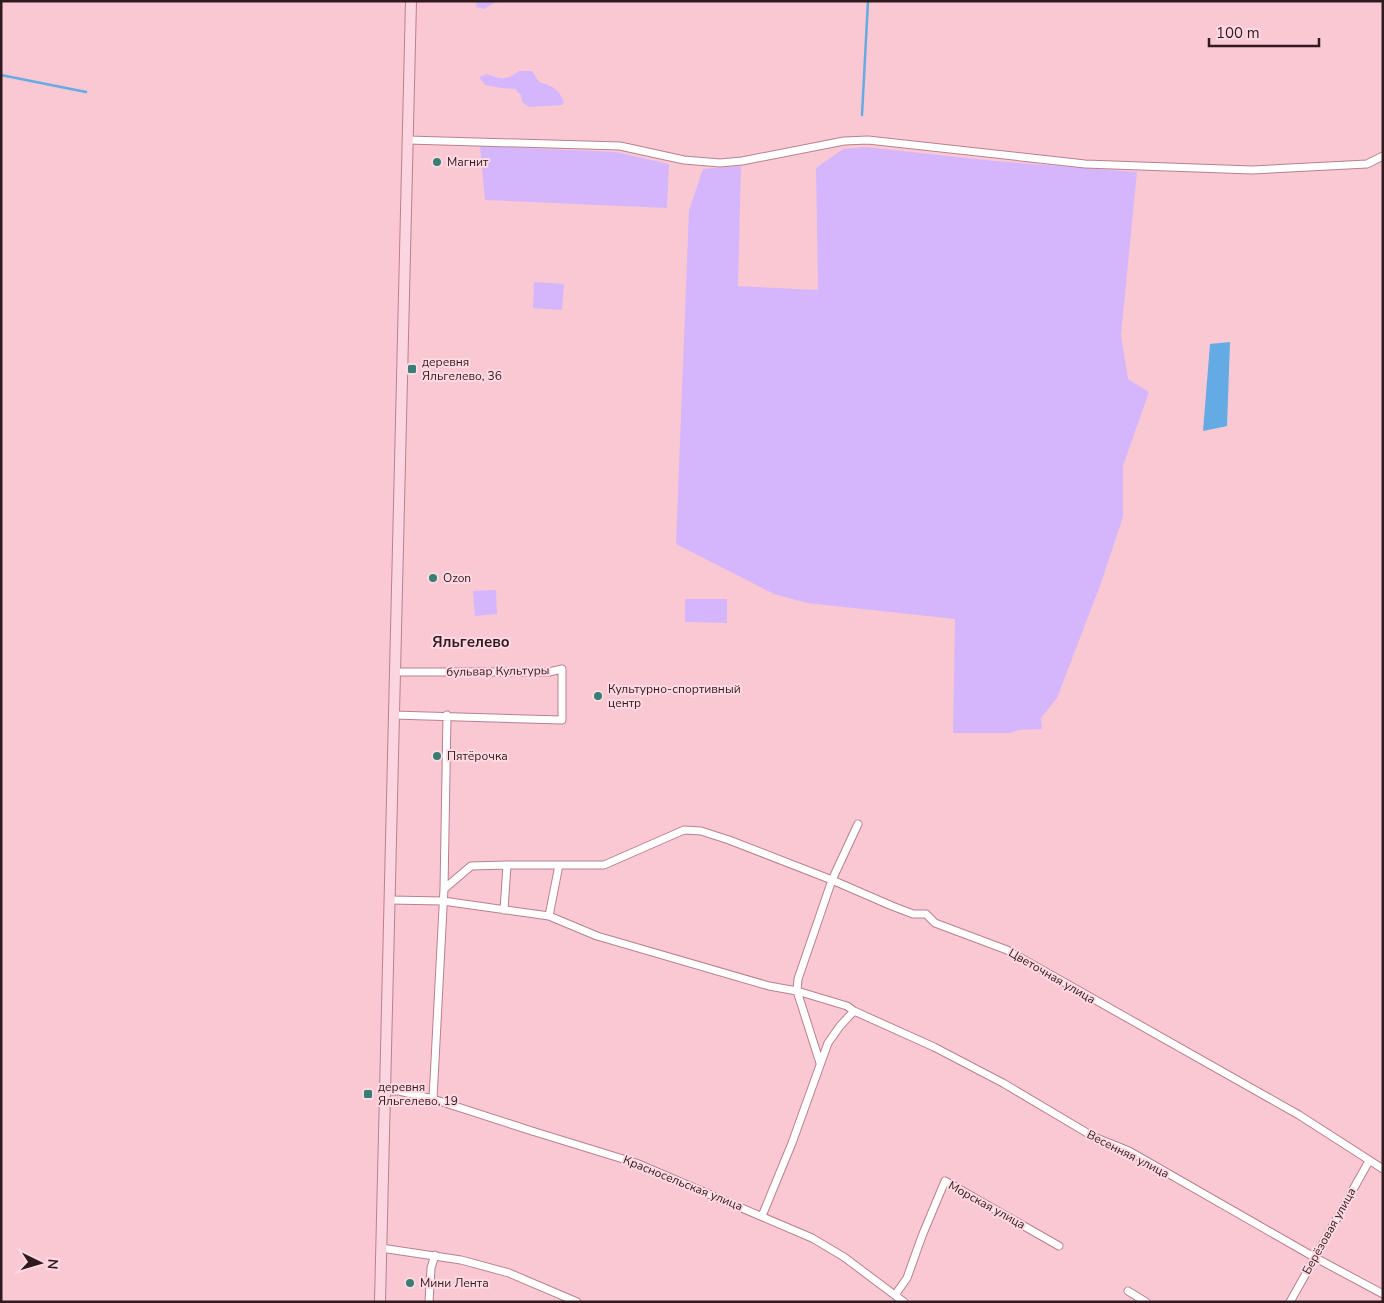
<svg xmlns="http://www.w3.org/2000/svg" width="1384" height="1303" font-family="'Nunito Sans',sans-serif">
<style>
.green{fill:#d5b6fd}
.water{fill:#64abe4}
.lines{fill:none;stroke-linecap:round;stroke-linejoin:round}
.stream{stroke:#64abe4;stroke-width:2.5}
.street-casing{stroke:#b9808d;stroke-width:9}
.secondary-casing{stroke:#b9808d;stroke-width:12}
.street{stroke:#fff;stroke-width:7}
.secondary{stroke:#fbd5e0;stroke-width:10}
.poi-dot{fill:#377e75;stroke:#ffd9e1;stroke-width:2}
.labels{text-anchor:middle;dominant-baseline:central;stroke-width:4;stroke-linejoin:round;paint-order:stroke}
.poi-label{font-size:12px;fill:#301a20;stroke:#ffd9e1;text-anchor:start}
.street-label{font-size:12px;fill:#301a20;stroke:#ffd9e1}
.quarter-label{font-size:15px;font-weight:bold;fill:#301a20;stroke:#ffd9e1}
</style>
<rect width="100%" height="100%" fill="#fac8d2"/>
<path class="green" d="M477,1H498L484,9L476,7Z
M519,71H532L539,82C554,87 558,88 564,102L562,105L529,107L522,102L521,95L515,89L501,88L485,85L479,77L487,74C501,80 507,80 519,71Z
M480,146L616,152L669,164L667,208L485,200Z
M865,147L995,161L1137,172L1121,335L1128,379L1149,392L1123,466V517L1101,583L1057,698L1041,718L1042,729L1019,730L1010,733H953L955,619L807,603L774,594L676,544L689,210L703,169L741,166L738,286L818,290L816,168L843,149Z
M534,282L564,284L562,310L533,308Z
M496,590L497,614L475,616L473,591Z
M685,599H727V623L685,622Z"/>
<path class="water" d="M1230,342L1227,426L1203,431L1210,344Z"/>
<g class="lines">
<path class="stream" d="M1,75L86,92
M862,115L868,1"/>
<g class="street-casing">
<path id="street" d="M408,140L620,146L684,160L720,163L742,161L844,141L868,140L1085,164L1252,170L1367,164L1383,156
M393,715L562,720V669L549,672H394
M444,889L447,715
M390,900L443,901L549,916L597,936L769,986L797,991L847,1006L854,1011
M504,910L507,865H559
M549,916L559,865H604L684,830L701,831L729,840L832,880L892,906L913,914H926L935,923L1007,950L1299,1115L1383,1169
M820,1063L797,991L798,979L832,880L858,824
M385,1091H399L433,1099L532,1131L636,1163L812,1238L844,1257L904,1302
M433,1099L444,889L471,866L507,865
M762,1216L792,1143L828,1043L840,1026L854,1011L934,1047L1003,1083L1094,1137L1129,1151L1314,1257L1383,1294
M381,1248L461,1260L509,1273L577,1302
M1128,1291L1146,1302
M895,1295L907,1278L922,1236L945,1181L1059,1246
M429,1302L431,1268L435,1255
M1290,1302L1369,1161"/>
</g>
<g class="secondary-casing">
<path id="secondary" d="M380,1302L411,1"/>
</g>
<use href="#street" class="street"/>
<use href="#secondary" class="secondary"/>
</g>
<g class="poi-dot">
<circle cx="437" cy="162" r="5"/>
<rect x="407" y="364" width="10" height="10" rx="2.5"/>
<circle cx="433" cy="578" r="5"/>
<circle cx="598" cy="696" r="5"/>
<circle cx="437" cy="756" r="5"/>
<rect x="363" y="1089" width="10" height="10" rx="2.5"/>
<circle cx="410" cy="1283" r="5"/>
</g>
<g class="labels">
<g class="poi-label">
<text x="447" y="162">Магнит</text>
<text x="422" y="362">деревня<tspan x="422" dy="14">Яльгелево, 36</tspan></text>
<text x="443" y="578">Ozon</text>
<text x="608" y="689">Культурно-спортивный<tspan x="608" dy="14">центр</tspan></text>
<text x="447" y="756">Пятёрочка</text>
<text x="378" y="1087">деревня<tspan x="378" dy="14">Яльгелево, 19</tspan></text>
<text x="420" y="1283">Мини Лента</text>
</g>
<g class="street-label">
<text transform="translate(498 671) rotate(-1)">бульвар Культуры</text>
<text transform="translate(1052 976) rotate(30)">Цветочная улица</text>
<text transform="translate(1128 1154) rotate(27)">Весенняя улица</text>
<text transform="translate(683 1183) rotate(22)">Красносельская улица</text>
<text transform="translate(987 1205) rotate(29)">Морская улица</text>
<text transform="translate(1329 1231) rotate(-61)">Берёзовая улица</text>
</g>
<g class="quarter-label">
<text x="471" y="642">Яльгелево</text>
</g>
</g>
<rect width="1384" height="1303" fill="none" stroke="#301a20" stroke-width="5"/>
<g transform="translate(40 1263) rotate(95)" stroke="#ffd9e1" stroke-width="4" paint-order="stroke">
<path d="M0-4L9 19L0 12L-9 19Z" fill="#301a20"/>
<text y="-8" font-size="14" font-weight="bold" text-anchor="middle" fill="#301a20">N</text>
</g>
<path d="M1209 38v8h110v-8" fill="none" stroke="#301a20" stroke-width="2.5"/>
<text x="1216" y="38" font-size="15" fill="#301a20" stroke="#ffd9e1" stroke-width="4" paint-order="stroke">100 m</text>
</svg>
